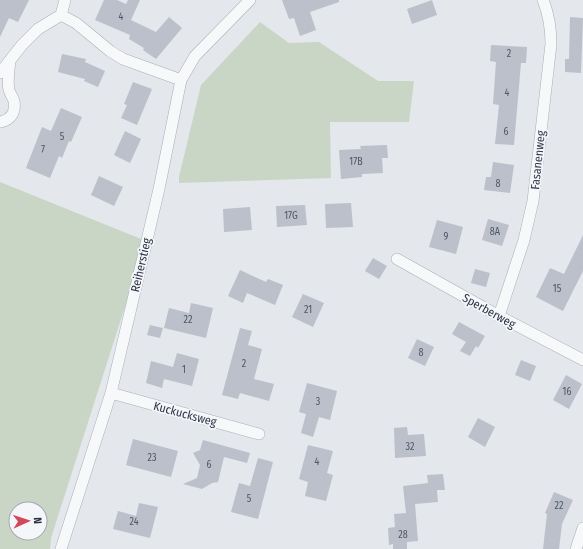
<svg xmlns="http://www.w3.org/2000/svg" width="583" height="549" font-family="'Fira Sans Condensed',sans-serif">
<style>
.green{fill:#c9d6c5;fill-rule:evenodd}
.building{fill:#bbc0ca}
.lines{fill:none;stroke-linecap:round;stroke-linejoin:round}
.street-casing{stroke:#a9aeb7;stroke-width:12}
.street{stroke:#f7f8fa;stroke-width:11}
.labels{text-anchor:middle;dominant-baseline:central;stroke-width:3.5;stroke-linejoin:round;paint-order:stroke}
.number-label{font-size:10px;fill:#4f5766}
.street-label{font-size:12px;fill:#2b3445;stroke:#f4f6f9}
</style>
<rect width="100%" height="100%" fill="#e4e7ec"/>
<path class="green" d="M260,22L289,43L319,42L378,81H414L409,122H330L331,178L179,183V177L201,85Z
M0,182L146,241L51,538L50,549H0ZM16,509H40V533H16Z"/>
<path class="building" d="M0,0H29L18,22L9,18L0,37Z
M104,0H117L126,4L128,0H140L131,20L156,32L169,17L182,28L156,59L143,50L144,48L129,39L130,35L95,20Z
M282,0H339V2L310,12L316,30L300,36L294,18L289,19Z
M432,0L437,15L412,24L407,9Z
M570,17L583,18L581,73L565,72V59H569Z
M491,45L527,47L526,63H521L514,145L495,144L499,105L493,104L496,62L490,61Z
M62,54L86,59L85,62L105,71L98,87L84,81L85,79L58,72Z
M133,82L152,89L137,125L121,118L127,105L124,104Z
M61,108L82,117L71,142L69,141L62,158L59,156L50,178L26,168L42,127L51,131Z
M125,131L141,139L130,163L114,155Z
M387,145L388,158H382L383,173L362,174V177L341,179L339,150L361,149L360,146Z
M493,162L514,165L510,193L484,190L486,177H491Z
M99,176L123,187L114,206L91,195Z
M351,203L353,227L326,228L325,204Z
M305,205L307,225L277,227L276,206Z
M250,207L252,230L224,232L223,209Z
M488,219L509,225L502,246L482,240Z
M437,220L463,227L456,254L429,247Z
M583,235V271L563,311L536,297L550,268L564,274Z
M373,258L387,266L379,279L365,271Z
M475,269L490,273L486,287L471,283Z
M240,270L266,282L268,279L283,285L275,305L247,293L243,303L228,296Z
M303,294L324,303L313,327L292,317Z
M191,303L213,308L206,338L164,328L169,308L189,313Z
M459,322L485,336L478,348L476,346L470,356L460,351L466,342L452,334Z
M150,325L163,328L160,338L147,335Z
M240,328L252,331L248,345L262,349L254,379L274,384L269,401L240,393L238,399L222,395Z
M417,339L434,347L425,366L408,358Z
M177,353L199,359L192,386L164,379L162,388L146,383L151,361L173,367Z
M521,360L536,366L530,381L515,375Z
M566,375L582,384L569,409L553,400Z
M307,383L337,391L330,420L319,417L313,437L301,433L306,414L299,412Z
M478,418L495,427L485,447L468,437Z
M407,427L408,435L424,434L426,456L395,458L394,428Z
M133,439L178,451L171,477L126,465Z
M203,440L250,453L247,463L224,457L218,482L212,483L202,489L183,484L197,478L200,465L193,453L200,450Z
M308,445L333,451L327,473L333,475L326,501L305,496L308,482L299,479Z
M258,458L273,462L258,519L231,512L239,483L250,486Z
M443,474L445,490H437L438,502L415,504L418,541L407,542V549H393V544L389,545L388,528L395,527L394,514L406,513L403,486L428,483L427,475Z
M554,492L573,500L562,524L559,549H543L547,514L545,513Z
M139,503L158,507L150,538L113,529L118,511L136,516Z"/>
<g class="lines">
<g class="street-casing">
<path id="street" d="M65,0L61,15L76,23L110,51L123,59L181,80
M0,73L22,45L38,29L61,15
M0,122C11,120 16,112 14,101C13,97 10,94 9,90C7,81 9,70 10,61
M397,259L499,316L583,360
M499,316L524,240L533,201L551,44C551,28 549,15 543,0
M111,393L259,434
M61,549L111,393L159,189L181,80L195,56L250,0
M576,549L583,528"/>
</g>
<use href="#street" class="street"/>
</g>
<g class="labels">
<g class="number-label">
<text x="121" y="17">4</text>
<text x="509" y="54">2</text>
<text x="507" y="93">4</text>
<text x="506" y="132">6</text>
<text x="62" y="137">5</text>
<text x="43" y="150">7</text>
<text x="356" y="162">17B</text>
<text x="498" y="184">8</text>
<text x="291" y="216">17G</text>
<text x="495" y="232">8A</text>
<text x="446" y="237">9</text>
<text x="557" y="289">15</text>
<text x="308" y="310">21</text>
<text x="188" y="320">22</text>
<text x="421" y="353">8</text>
<text x="244" y="364">2</text>
<text x="184" y="370">1</text>
<text x="567" y="392">16</text>
<text x="318" y="402">3</text>
<text x="410" y="447">32</text>
<text x="152" y="458">23</text>
<text x="317" y="462">4</text>
<text x="209" y="465">6</text>
<text x="249" y="499">5</text>
<text x="559" y="506">22</text>
<text x="134" y="522">24</text>
<text x="403" y="535">28</text>
</g>
<g class="street-label">
<text transform="translate(538 160) rotate(-84)">Fasanenweg</text>
<text transform="translate(141 265) rotate(-77)">Reiherstieg</text>
<text transform="translate(489 311) rotate(29)">Sperberweg</text>
<text transform="translate(185 414) rotate(15)">Kuckucksweg</text>
</g>
</g>
<g transform="translate(28 521) rotate(87)"><circle r="19" fill="#f4f6f9" stroke="#a4a8b1"/>
<path d="M0-3L7 15L0 10L-7 15Z" fill="#d1495b"/>
<text y="-6" font-size="11" font-weight="bold" text-anchor="middle" fill="#2b3445">N</text>
</g>
</svg>
